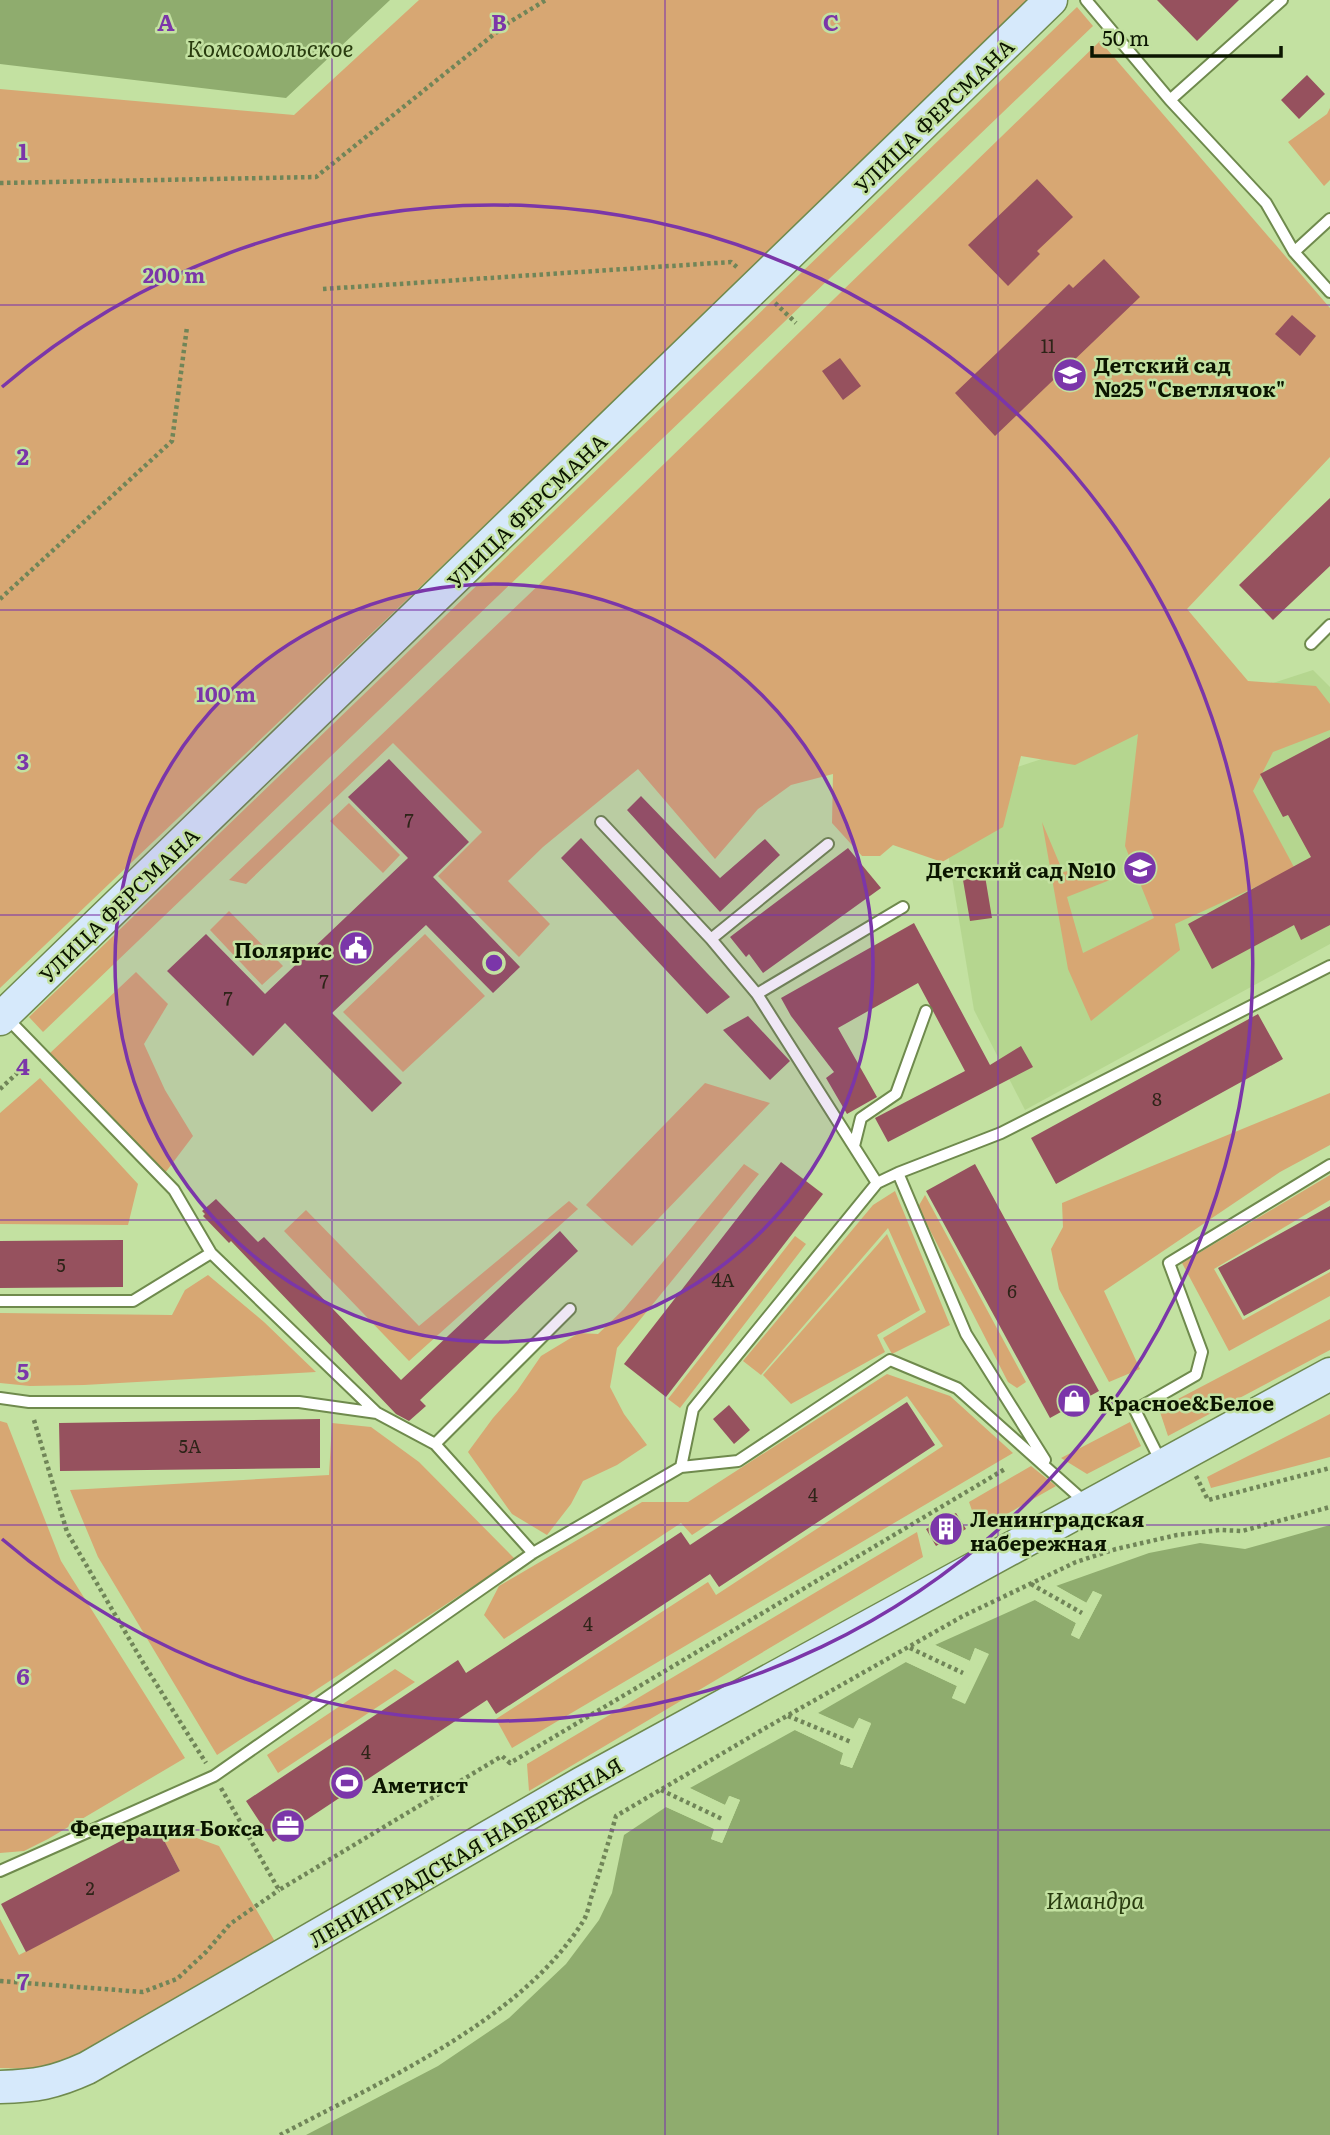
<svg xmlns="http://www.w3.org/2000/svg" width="1330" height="2135" font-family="Literata,serif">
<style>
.built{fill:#b5d68f}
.green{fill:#d7a773}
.water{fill:#8fac6e}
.pier{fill:#c3e1a1}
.building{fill:#96515e}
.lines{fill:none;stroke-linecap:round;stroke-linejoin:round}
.lane-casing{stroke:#6f8a4d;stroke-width:14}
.secondary-casing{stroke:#6f8a4d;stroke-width:35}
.path{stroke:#708558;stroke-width:4.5;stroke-dasharray:3.5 3.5;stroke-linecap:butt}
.lane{stroke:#fff;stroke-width:10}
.secondary{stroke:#d6e9fb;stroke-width:32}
.grid{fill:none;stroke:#7b36a9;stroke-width:2;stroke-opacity:0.55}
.ring{fill:none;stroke:#7b36a9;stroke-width:3.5}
.labels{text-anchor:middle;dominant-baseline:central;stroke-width:5;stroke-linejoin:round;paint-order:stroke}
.number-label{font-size:18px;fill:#2e2418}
.street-label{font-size:21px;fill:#0b1500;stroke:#c3e1a1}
.poi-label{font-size:21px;font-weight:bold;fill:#0b1500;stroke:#c3e1a1;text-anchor:start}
.water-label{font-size:23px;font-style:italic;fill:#293c0f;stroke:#c3e1a1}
.grid-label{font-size:23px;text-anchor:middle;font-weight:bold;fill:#7b36a9;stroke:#c3e1a1;stroke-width:5;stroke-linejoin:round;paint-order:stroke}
.centre{fill:#7b36a9;stroke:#c3e1a1;stroke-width:3.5}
.ring-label{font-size:21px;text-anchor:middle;font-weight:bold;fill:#7b36a9;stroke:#c3e1a1;stroke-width:5;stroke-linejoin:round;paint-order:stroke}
</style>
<rect width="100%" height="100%" fill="#c3e1a1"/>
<path class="built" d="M1313,670L1330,687V944L1025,1110L974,1010L938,793Z"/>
<path class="green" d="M419,0H1035L0,988V89L294,115Z
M1077,7L1093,26L43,1032L29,1017Z
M1100,41L1330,308V457L1187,609L1248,681L1316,686L1330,704V730L1273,752L1253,791L1295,869L1175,924L1180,950L1091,1021L1068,969L1042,822L1063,872L1112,862L1115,878L1067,897L1083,953L1154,918L1125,846L1138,734L1075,765L1021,756L1003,827L942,862L893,845L880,856H862L832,823L833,774L791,785L758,809L715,859L638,769L543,847L508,881L550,924L519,957L438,876L482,832L393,743L246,884L229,880L569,556Z
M1330,108V180L1324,186L1288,142L1327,114Z
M349,803L400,855L383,873L330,821Z
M229,911L283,966L262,985L210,930Z
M425,934L485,996L403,1072L343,1012Z
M136,972L168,1004L144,1044L165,1090L193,1136L165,1173L49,1054Z
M40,1078L138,1184L128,1225L0,1224V1113Z
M705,1083L770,1103L632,1246L586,1205Z
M1330,1093V1145L1280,1172L1104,1291L1140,1369L1109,1382L1059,1289L1051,1249L1063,1227L1062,1203Z
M744,1164L759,1174L617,1348L610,1387L624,1414L647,1445L617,1465L583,1481L571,1504L547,1535L512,1514L468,1452L493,1418L517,1391L541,1356L579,1333L598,1334L624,1309Z
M1330,1175V1200L1214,1269L1243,1320L1330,1272V1296L1229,1351L1182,1263Z
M895,1191L950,1325L892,1354L883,1338L926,1312L888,1228L761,1375L743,1361L873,1205Z
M925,1195L1026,1382L1017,1388L1008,1382L918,1207Z
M569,1201L578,1209L409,1361L284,1231L306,1210L419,1326Z
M887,1234L920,1310L877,1335L885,1352L791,1404L763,1375Z
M795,1236L806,1244L680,1408L668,1399Z
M208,1275L264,1322L316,1372L84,1385L30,1386L0,1383V1313L172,1315L185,1290Z
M1330,1319V1350L1168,1436L1159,1409Z
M887,1374L950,1396L1013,1453L512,1748L496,1719L708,1582L716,1595L943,1446L907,1396L692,1535L681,1523L504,1639L484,1615L499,1586L642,1502H688Z
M1330,1414V1457L1211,1488L1207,1477Z
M0,1421L7,1423L61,1561L185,1758L48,1839L24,1851L0,1853Z
M1130,1422L1141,1446L1087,1474L1061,1458Z
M332,1423L371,1427L419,1462L515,1559L217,1755L98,1557L70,1490L329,1475Z
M1031,1466L1056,1486L979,1530L969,1502Z
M917,1532L923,1557L529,1791L527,1764Z
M395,1669L415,1682L278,1773L267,1755Z
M155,1823L219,1846L277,1945L91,2049L46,2069L0,2068V1919L19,1955L180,1871Z"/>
<path class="water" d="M0,0H390L286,98L0,64Z
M1330,1525V2135H306L438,2066L509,2018L566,1964L599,1920L612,1893L624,1835L666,1807L715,1829L711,1839L722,1843L740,1800L730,1796L725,1805L690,1788L795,1730L844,1753L840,1764L852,1768L871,1723L859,1718L854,1729L818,1713L906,1662L957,1686L952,1698L965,1703L988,1654L975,1648L970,1661L935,1645L1035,1600L1076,1623L1071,1635L1079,1639L1102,1595L1093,1591L1087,1603L1056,1586L1149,1553L1200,1543L1245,1549Z"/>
<path class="pier" d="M1053,1584L1086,1603L1093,1591L1102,1595L1079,1639L1071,1635L1076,1623L1035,1600L1037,1597L1079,1620L1080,1624L1075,1633L1078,1634L1097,1597L1095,1595L1090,1605L1086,1607L1054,1588Z
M931,1643L970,1661L975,1648L989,1654L965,1704L952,1698L957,1686L906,1662L908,1659L959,1683L961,1686L957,1696L963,1699L984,1655L977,1653L973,1663L969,1665L933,1648Z
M815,1712L853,1729L859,1718L871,1724L852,1768L840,1764L843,1753L795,1730L796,1727L846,1750L847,1753L844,1761L850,1763L866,1725L861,1723L857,1731L853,1733L816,1716Z
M687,1787L725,1805L729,1796L740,1800L722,1843L711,1839L714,1829L666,1807L668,1804L716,1826L718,1830L716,1837L720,1839L735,1802L731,1800L728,1807L724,1808L688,1791Z"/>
<path class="building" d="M1157,0H1239L1197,41Z
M1307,75L1325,94L1299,119L1281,100Z
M1037,179L1073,217L1037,251L1040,254L1008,286L968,245Z
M1104,259L1140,297L995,436L955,393L1069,284L1073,288Z
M1292,315L1316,336L1300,356L1275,334Z
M840,358L861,386L843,400L822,371Z
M1330,498V566L1273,620L1239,585Z
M1330,737V925L1301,940L1294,925L1212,969L1188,924L1311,857L1288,815L1283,817L1260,774Z
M389,759L469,842L433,877L520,967L493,993L426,925L332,1013L402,1083L372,1112L285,1023L253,1056L167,971L206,934L265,994L408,858L348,797Z
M641,796L720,878L765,839L780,855L720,912L627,810Z
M581,838L707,973L730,997L707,1014L561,858Z
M848,848L881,888L763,973L749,954L746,957L730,937Z
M985,876L992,918L970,921L963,880Z
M914,923L990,1065L1021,1046L1033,1067L888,1142L875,1118L965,1071L918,983L838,1028L877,1097L847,1114L826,1078L834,1072L791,1016L781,998Z
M1258,1014L1283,1059L1056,1184L1031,1138Z
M748,1016L790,1061L770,1080L723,1030Z
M781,1162L823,1194L666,1397L624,1364Z
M975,1164L1099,1391L1050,1418L926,1191Z
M216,1199L258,1242L264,1237L401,1380L560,1231L578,1251L420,1400L426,1406L409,1421L396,1414L231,1241L229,1243L203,1216L205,1214L202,1211Z
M1330,1206V1269L1244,1316L1218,1268Z
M123,1240V1287L0,1288V1241Z
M907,1402L935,1445L719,1587L710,1574L496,1714L487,1700L273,1842L246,1801L458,1660L466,1673L681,1532L690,1545Z
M729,1405L750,1430L734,1444L713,1419Z
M320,1419V1468L60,1471L59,1423Z
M956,1513L966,1529L936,1546L926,1529Z
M155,1823L180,1871L26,1952L1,1904Z"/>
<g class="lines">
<g class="lane-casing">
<path id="lane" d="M1086,0L1170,100L1282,0
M1170,100L1266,203L1294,252
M1330,219L1294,252L1330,292
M1311,644L1330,625
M601,822L711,939L757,994L877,1183
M711,939L828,844
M757,994L903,907
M6,1017L174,1190L211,1253L377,1413L435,1444L533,1553
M854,1146L861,1118L896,1094L926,1011
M0,1301H133L211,1253
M0,1398L29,1402H299L377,1413
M435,1444L570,1309
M1045,1460L966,1334L898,1173L1001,1133L1330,966
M1162,1464L1135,1410L1196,1375L1202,1352L1169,1263L1330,1165
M681,1467L693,1409L877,1183L898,1173
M0,1871L214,1776L533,1553L681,1467L738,1461L890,1360L957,1388L1086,1503"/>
</g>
<g class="secondary-casing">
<path id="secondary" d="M0,1019L1051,0
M0,2087C36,2086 54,2083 87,2068L582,1783L1330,1374"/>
</g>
<path class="path" d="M0,183L316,177L508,23L546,0
M323,289L731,262L738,268
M775,303L796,323
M0,599L172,441L187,327
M0,1089L27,1064
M34,1420L67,1532L145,1666L206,1763
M1196,1476L1208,1500L1330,1468
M1031,1584L1082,1613
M910,1648L963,1673
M788,1716L851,1742
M221,1788L279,1890L502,1756L510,1763L1005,1469
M661,1790L722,1819
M0,1981L143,1992L177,1979L206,1952L230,1924L279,1890
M280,2135C380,2082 520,2021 582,1923C587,1916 589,1906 591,1898C600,1871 608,1844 616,1816L762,1730L963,1616L1076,1562L1116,1549L1177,1535L1220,1530L1242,1531L1330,1507"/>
<use href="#lane" class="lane"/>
<use href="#secondary" class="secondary"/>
</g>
<path class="grid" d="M332,0V2135M665,0V2135M998,0V2135M0,305H1330M0,610H1330M0,915H1330M0,1220H1330M0,1525H1330M0,1830H1330"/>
<circle cx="494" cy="963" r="379" fill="#7b36a9" fill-opacity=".12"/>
<g class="ring">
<circle cx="494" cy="963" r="379"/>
<path d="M2 387A758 758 0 1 1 2 1539"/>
</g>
<defs>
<g id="school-disc" transform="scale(1.75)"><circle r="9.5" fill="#7b36a9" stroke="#c3e1a1"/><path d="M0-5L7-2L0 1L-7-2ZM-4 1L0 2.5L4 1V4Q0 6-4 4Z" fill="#fff"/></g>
<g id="civic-disc" transform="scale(1.75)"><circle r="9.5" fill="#7b36a9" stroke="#c3e1a1"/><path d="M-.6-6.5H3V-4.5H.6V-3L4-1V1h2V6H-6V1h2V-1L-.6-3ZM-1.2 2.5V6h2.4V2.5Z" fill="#fff"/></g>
<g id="shop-disc" transform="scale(1.75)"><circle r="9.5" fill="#7b36a9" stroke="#c3e1a1"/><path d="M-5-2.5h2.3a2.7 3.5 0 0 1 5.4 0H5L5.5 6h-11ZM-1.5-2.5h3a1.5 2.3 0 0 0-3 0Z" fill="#fff"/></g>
<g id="building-disc" transform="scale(1.75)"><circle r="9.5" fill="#7b36a9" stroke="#c3e1a1"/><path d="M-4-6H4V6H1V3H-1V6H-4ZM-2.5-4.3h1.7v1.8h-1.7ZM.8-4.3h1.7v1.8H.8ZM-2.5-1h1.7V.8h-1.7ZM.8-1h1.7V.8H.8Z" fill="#fff"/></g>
<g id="stadium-disc" transform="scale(1.75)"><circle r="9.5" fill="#7b36a9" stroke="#c3e1a1"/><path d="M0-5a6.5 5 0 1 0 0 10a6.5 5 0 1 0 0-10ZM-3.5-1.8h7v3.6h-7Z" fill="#fff"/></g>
<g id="office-disc" transform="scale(1.75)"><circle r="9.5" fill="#7b36a9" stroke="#c3e1a1"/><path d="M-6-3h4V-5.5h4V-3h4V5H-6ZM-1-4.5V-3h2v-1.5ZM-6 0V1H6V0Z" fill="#fff"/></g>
</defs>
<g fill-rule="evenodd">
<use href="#school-disc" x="1070" y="375"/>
<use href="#school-disc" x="1140" y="868"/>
<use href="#civic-disc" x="356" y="948"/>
<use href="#shop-disc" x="1074" y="1401"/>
<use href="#building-disc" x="946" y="1529"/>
<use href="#stadium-disc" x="347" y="1783"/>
<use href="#office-disc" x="288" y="1826"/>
</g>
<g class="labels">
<g class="number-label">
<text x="1048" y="345">11</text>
<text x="409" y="819">7</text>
<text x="324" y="980">7</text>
<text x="228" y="997">7</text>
<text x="1157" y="1098">8</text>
<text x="61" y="1264">5</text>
<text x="723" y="1279">4А</text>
<text x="1012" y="1290">6</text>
<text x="190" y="1445">5А</text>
<text x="813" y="1494">4</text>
<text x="588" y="1623">4</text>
<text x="366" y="1751">4</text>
<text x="90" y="1887">2</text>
</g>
<g class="street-label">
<text transform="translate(933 115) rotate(-44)">УЛИЦА ФЕРСМАНА</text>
<text transform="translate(526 510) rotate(-44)">УЛИЦА ФЕРСМАНА</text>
<text transform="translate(118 904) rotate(-44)">УЛИЦА ФЕРСМАНА</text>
<text transform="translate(465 1851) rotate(-30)">ЛЕНИНГРАДСКАЯ НАБЕРЕЖНАЯ</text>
</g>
<g class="poi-label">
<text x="1094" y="363">Детский сад<tspan x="1094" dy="24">№25 "Светлячок"</tspan></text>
<text x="1116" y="868" text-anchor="end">Детский сад №10</text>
<text x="332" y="948" text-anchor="end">Полярис</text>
<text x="1098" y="1401">Красное&amp;Белое</text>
<text x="970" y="1517">Ленинградская<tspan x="970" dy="24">набережная</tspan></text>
<text x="372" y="1783">Аметист</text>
<text x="264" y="1826" text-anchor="end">Федерация Бокса</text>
</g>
<g class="water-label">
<text x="270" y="47">Комсомольское</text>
<text x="1095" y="1899">Имандра</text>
</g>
</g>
<g class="grid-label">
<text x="166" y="31">A</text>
<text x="499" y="31">B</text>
<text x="831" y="31">C</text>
<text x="23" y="160">1</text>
<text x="23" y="465">2</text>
<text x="23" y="770">3</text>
<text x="23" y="1075">4</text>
<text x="23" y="1380">5</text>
<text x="23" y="1685">6</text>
<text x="23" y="1990">7</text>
</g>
<circle cx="494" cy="963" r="10" class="centre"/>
<g class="ring-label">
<text x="174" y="283">200 m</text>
<text x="226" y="702">100 m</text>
</g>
<path d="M1092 46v10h189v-10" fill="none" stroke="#0b1500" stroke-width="3.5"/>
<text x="1102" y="46" font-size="21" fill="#0b1500" stroke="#c3e1a1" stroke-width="5" paint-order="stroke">50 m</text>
</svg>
